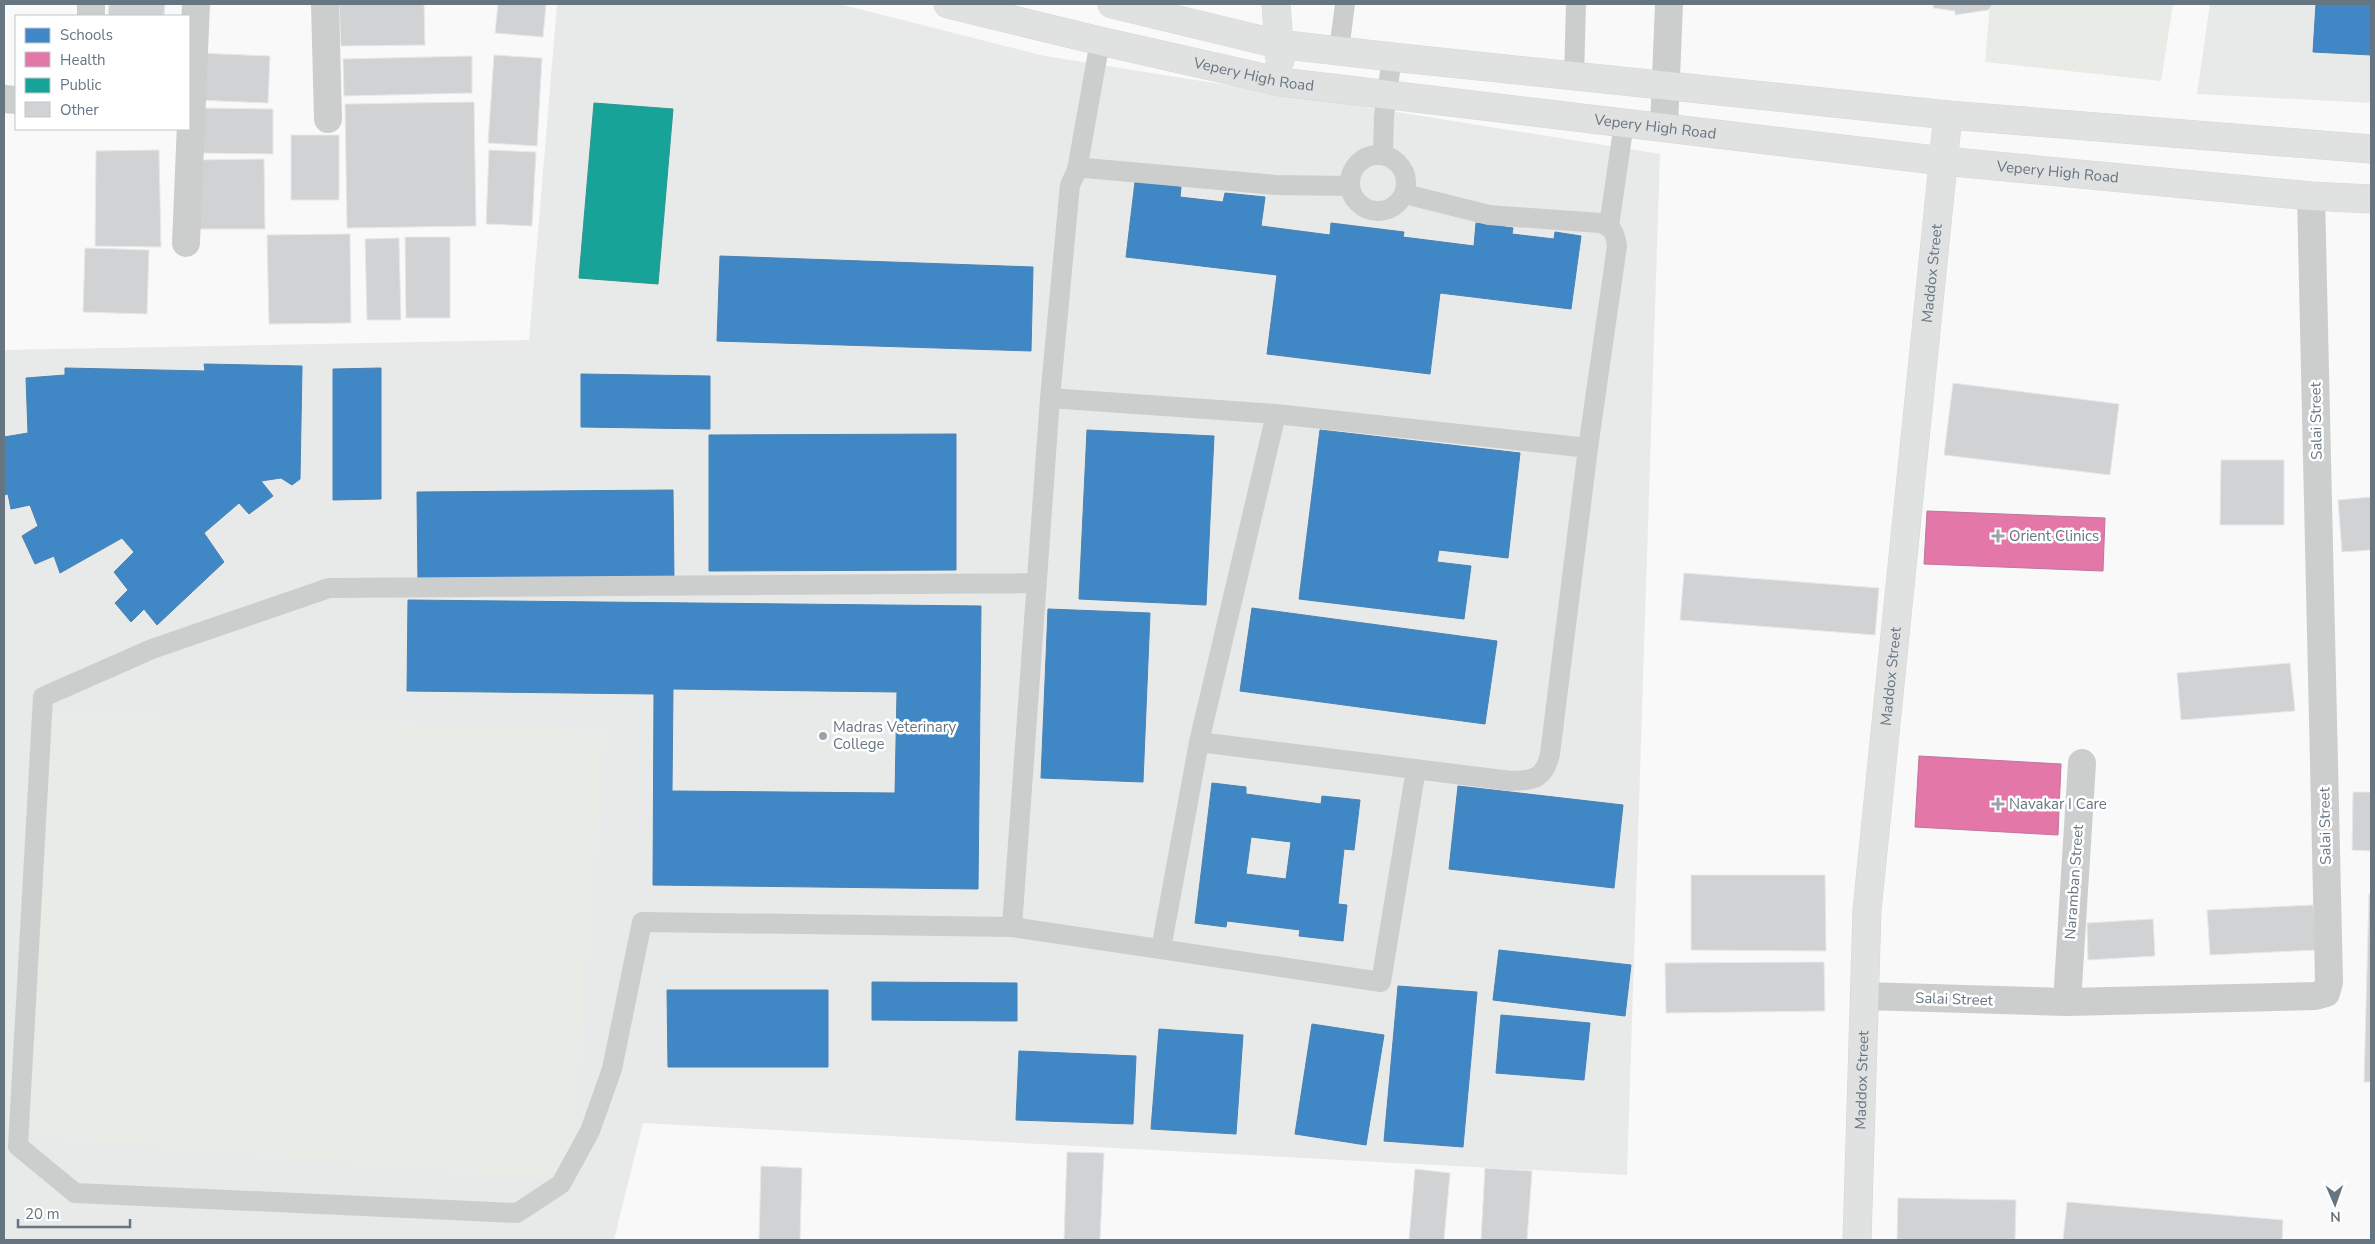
<svg xmlns="http://www.w3.org/2000/svg" width="2375" height="1244" font-family="'Nunito Sans',sans-serif">
<style>
.built{fill:#e8e9e9}
.green{fill:#e8ebe6}
.schools{fill:#3f88c5;stroke:#4b82b1;fill-rule:evenodd}
.health{fill:#e377a8;stroke:#be769d}
.public{fill:#17a398;stroke:#2f9591}
.building{fill:#d0d2d3;stroke:#e8e8e8}
.lines{fill:none;stroke-linecap:round;stroke-linejoin:round}
.secondary-casing{stroke:#d6d7d8;stroke-width:29}
.lane{stroke:#cccece;stroke-width:20}
.street{stroke:#cccece;stroke-width:28}
.secondary{stroke:#e0e1e1;stroke-width:28}
.poi-dot{fill:#99a3ac;stroke:#fff;stroke-width:2}
.labels{text-anchor:middle;dominant-baseline:central;stroke-width:5;stroke-linejoin:round;paint-order:stroke}
.street-label{font-size:15px;fill:#667582;stroke:#fff}
.poi-label{font-size:15px;fill:#667582;stroke:#fff;text-anchor:start}
</style>
<rect width="100%" height="100%" fill="#f9f9f9"/>
<path class="built" d="M557,4H839L1045,56L1660,154L1627,1175L643,1123L614,1240H4V350L529,340Z
M2210,4H2371V103L2197,94Z"/>
<path class="green" d="M1990,4H2173L2161,81L1985,62Z
M48,714L604,731L570,1181L6,1134Z"/>
<path class="schools" d="M2316,4H2371V55L2313,52Z
M1135,182L1181,187L1180,197L1223,202L1225,193L1265,197L1261,226L1330,235L1331,223L1404,232L1403,237L1474,246L1476,223L1513,228L1512,234L1554,239L1555,232L1581,236L1571,309L1440,293L1430,374L1267,354L1277,275L1126,257Z
M720,256L1033,267L1031,351L717,341Z
M204,364L302,366L300,479L292,485L281,478L261,481L273,496L249,514L239,503L204,533L224,562L157,625L144,609L131,622L115,603L128,590L114,572L134,552L122,538L60,573L54,556L35,564L22,536L38,526L30,505L11,509L8,494L4,495V437L28,433L26,378L65,375V368L205,371Z
M381,368V499L333,500V369Z
M581,374L710,376V429L581,427Z
M1087,430L1214,436L1206,605L1079,599Z
M1320,430L1520,453L1508,558L1439,550L1437,562L1471,566L1464,619L1299,599Z
M956,434V570L709,571V435Z
M673,490L674,580L418,582L417,492Z
M408,600L981,606L978,889L653,885L654,694L407,691ZM673,689L897,692L895,793L672,791Z
M1252,608L1497,641L1485,724L1240,691Z
M1048,609L1150,613L1143,782L1041,778Z
M1212,783L1246,787V794L1321,804L1322,796L1360,800L1354,850L1344,849L1338,904L1347,905L1343,941L1299,936L1300,930L1227,921L1226,927L1195,923ZM1251,837L1291,842L1286,879L1246,874Z
M1458,786L1623,805L1614,888L1449,869Z
M1499,950L1631,965L1625,1016L1493,1000Z
M872,982L1017,983V1021L872,1020Z
M1398,986L1477,992L1463,1147L1384,1141Z
M667,990H828V1067H668Z
M1501,1015L1590,1023L1584,1080L1496,1073Z
M1312,1024L1384,1035L1366,1145L1295,1134Z
M1159,1029L1243,1035L1236,1134L1151,1129Z
M1019,1051L1136,1056L1133,1124L1016,1120Z"/>
<path class="health" d="M1927,511L2105,518L2103,571L1924,564Z
M1919,756L2061,764L2058,835L1915,827Z"/>
<path class="public" d="M594,103L673,109L658,284L579,278Z"/>
<path class="building" d="M109,4H165L164,16H108Z
M339,4H424L425,45L341,46Z
M498,4H546L543,37L495,33Z
M1934,4H1993L1988,10L1955,15V11L1933,8Z
M197,53L270,56L268,103L195,100Z
M494,55L542,58L537,146L488,143Z
M472,56V93L344,96L343,59Z
M474,102L476,226L347,228L345,104Z
M199,108L273,109V154L199,153Z
M291,135H339V200H291Z
M159,150L161,247L95,246L96,151Z
M489,150L536,152L532,226L486,224Z
M264,159L265,229H195L194,160Z
M350,234L351,323L269,324L267,235Z
M405,237H450V318H406Z
M399,238L401,320H367L365,239Z
M85,248L149,250L147,314L83,312Z
M1953,383L2119,404L2110,475L1944,455Z
M2221,460H2284V525H2220Z
M2371,497V550L2342,552L2338,500Z
M1684,573L1879,588L1875,635L1680,620Z
M2290,663L2295,711L2181,720L2177,673Z
M2353,792H2371V851L2352,850Z
M1691,875H1825L1826,951L1691,950Z
M2369,894H2371V1082H2364Z
M2313,905L2316,950L2210,955L2207,910Z
M2153,919L2155,956L2088,960L2087,923Z
M1824,962L1825,1011L1666,1013L1665,963Z
M1067,1152L1104,1153L1100,1240H1064Z
M761,1166L802,1168L800,1240H759Z
M1485,1168L1532,1171L1527,1240H1481Z
M1415,1169L1450,1173L1444,1240H1409Z
M1898,1198L2016,1200L2015,1240H1897Z
M2067,1202L2283,1220L2282,1240H2063Z"/>
<g class="lines">
<g class="secondary-casing">
<g id="secondary">
<path id="s1" d="M948,4L1100,41L1281,82L1943,161L2311,196L2371,199"/>
<path d="M1112,4L1278,44L1392,57L1948,115L2371,149"/>
<path d="M1276,4L1280,60"/>
<path id="s2" d="M1857,1240L1867,910L1948,115"/>
</g>
</g>
<path class="lane" d="M1339,50L1345,4
M1574,77L1576,4
M1350 183a28 28 0 1 1 56 0a28 28 0 1 1-56 0Z
M1383,155L1384,116L1392,57
M1077,170L1100,41
M1609,226L1624,123
M1050,398L1276,414L1588,448
M1036,583L329,588L152,649L43,697L18,1146L75,1193L517,1213L561,1184L590,1131L612,1069L642,922L1012,927L1381,982L1416,769
M1199,742L1511,781C1535,780 1544,779 1550,754L1588,448L1617,246C1615,233 1613,227 1600,223L1489,215L1405,194
M1012,927L1050,398L1070,185L1077,170L1085,168L1276,185L1350,186
M1161,949L1199,742L1276,414"/>
<path class="street" d="M325,4L328,119
M91,16V4
M4,99L16,100
M1664,127L1669,4
M186,243L196,4
M1864,996L2067,1002L2315,996L2326,993L2329,982L2311,196
M2067,1002L2082,763"/>
<use href="#secondary" class="secondary"/>
</g>
<g class="poi-dot">
<path d="M1995.5 528.5h5v5h5v5h-5v5h-5v-5h-5v-5h5z"/>
<circle cx="823" cy="736" r="5"/>
<path d="M1995.5 796.5h5v5h5v5h-5v5h-5v-5h-5v-5h5z"/>
</g>
<g class="labels">
<g class="street-label">
<text stroke="none"><textPath href="#s1" startOffset="314">Vepery High Road</textPath></text>
<text stroke="none"><textPath href="#s1" startOffset="719">Vepery High Road</textPath></text>
<text stroke="none"><textPath href="#s1" startOffset="1124">Vepery High Road</textPath></text>
<text stroke="none"><textPath href="#s2" startOffset="970">Maddox Street</textPath></text>
<text transform="translate(2316 421) rotate(-91)">Salai Street</text>
<text stroke="none"><textPath href="#s2" startOffset="565">Maddox Street</textPath></text>
<text transform="translate(2325 826) rotate(-91)">Salai Street</text>
<text transform="translate(2074 882) rotate(-86)">Naramban Street</text>
<text transform="translate(1954 999) rotate(2)">Salai Street</text>
<text stroke="none"><textPath href="#s2" startOffset="160">Maddox Street</textPath></text>
</g>
<g class="poi-label">
<text x="2009" y="536">Orient Clinics</text>
<text x="833" y="727">Madras Veterinary<tspan x="833" dy="17">College</tspan></text>
<text x="2009" y="804">Navakar I Care</text>
</g>
</g>
<rect width="2375" height="1244" fill="none" stroke="#667582" stroke-width="10"/>
<rect x="15" y="15" width="175" height="115" fill="#ffffff" stroke="#c2c8cd"/>
<rect x="25" y="28" width="25" height="15" fill="#3f88c5" stroke="#c2c8cd"/>
<text x="60" y="40" font-size="15" fill="#667582">Schools</text>
<rect x="25" y="52" width="25" height="15" fill="#e377a8" stroke="#c2c8cd"/>
<text x="60" y="65" font-size="15" fill="#667582">Health</text>
<rect x="25" y="78" width="25" height="15" fill="#17a398" stroke="#c2c8cd"/>
<text x="60" y="90" font-size="15" fill="#667582">Public</text>
<rect x="25" y="102" width="25" height="15" fill="#d0d2d3" stroke="#c2c8cd"/>
<text x="60" y="115" font-size="15" fill="#667582">Other</text>
<g transform="translate(2335 1204) rotate(178)" stroke="#ffffff" stroke-width="4" paint-order="stroke">
<path d="M0-4L9 19L0 12L-9 19Z" fill="#667582"/>
<text y="-8" font-size="14" font-weight="bold" text-anchor="middle" fill="#667582">N</text>
</g>
<path d="M18 1219v8h112v-8" fill="none" stroke="#667582" stroke-width="2.5"/>
<text x="25" y="1219" font-size="15" fill="#667582" stroke="#ffffff" stroke-width="4" paint-order="stroke">20 m</text>
</svg>
